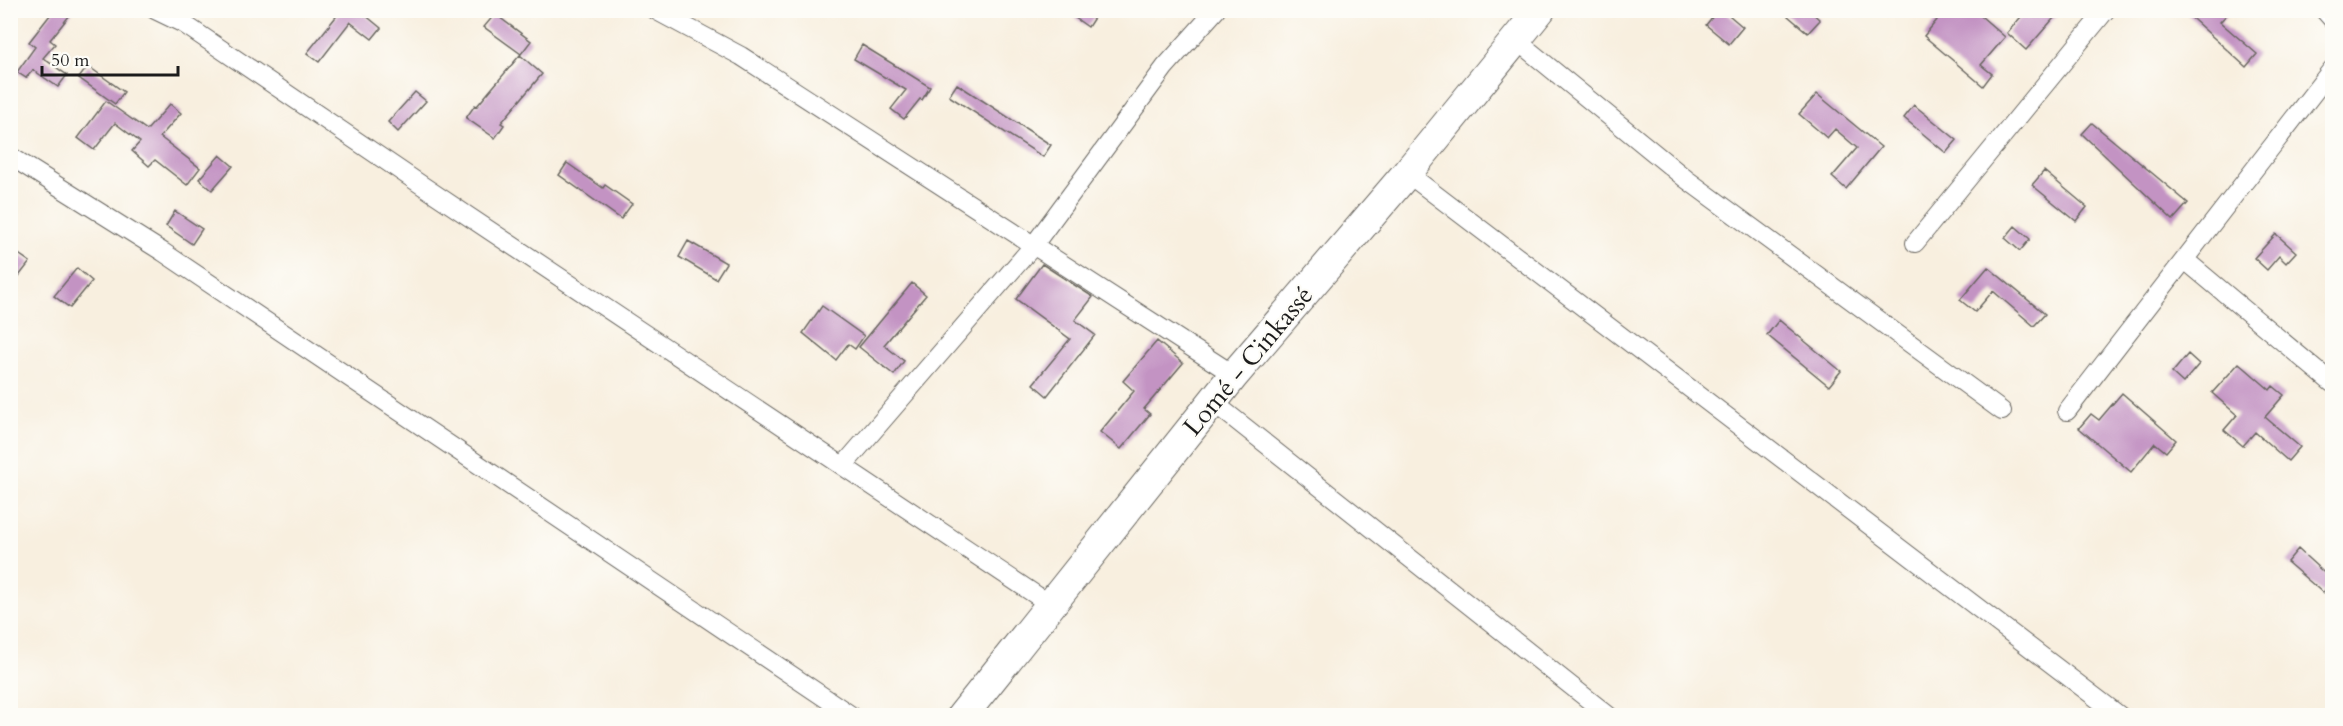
<svg xmlns="http://www.w3.org/2000/svg" width="2343" height="726" font-family="Cardo,serif">
<style>
.building{fill:#c393c3}
.lines{fill:none;stroke-linecap:round;stroke-linejoin:round}
.minor-casing{stroke:#696660;stroke-width:20}
.trunk-casing{stroke:#696660;stroke-width:32}
.minor{stroke:#fff;stroke-width:18}
.trunk{stroke:#fff;stroke-width:30}
.labels{text-anchor:middle;dominant-baseline:central;stroke-width:4.5;stroke-linejoin:round;paint-order:stroke}
.street-label{font-size:26px;fill:#1c1c1c;stroke:#fdfcf7}
</style>
<rect width="100%" height="100%" fill="#fdfcf7"/>
<filter id="ink" filterUnits="userSpaceOnUse"><feTurbulence type="fractalNoise" baseFrequency=".0167" numOctaves="2"/><feDisplacementMap in="SourceGraphic" scale="12" xChannelSelector="R" yChannelSelector="G"/><feConvolveMatrix kernelMatrix="1 2 1 2 8 2 1 2 1" color-interpolation-filters="sRGB"/></filter>
<filter id="wash" filterUnits="userSpaceOnUse"><feTurbulence type="fractalNoise" baseFrequency=".008" numOctaves="4" result="noise"/><feDisplacementMap in="SourceGraphic" scale="24" xChannelSelector="R" yChannelSelector="G"/><feGaussianBlur stdDeviation="1.35" result="paint"/><feColorMatrix in="noise" values="0 0 0 0 0 0 0 0 0 0 0 0 0 0 0 0 0 1.4 0 .05"/><feComposite in="paint" operator="in"/></filter>
<g filter="url(#wash)">
<rect width="100%" height="100%" fill="#f8efdf"/>
<g id="blocks">
<path class="building" d="M54,10H74L50,40L55,44L43,58L67,75L58,87L33,70L26,78L17,72L35,47L29,42Z
M336,10H359L381,28L372,39L350,22L319,62L307,53L339,13Z
M1064,10H1099L1088,27Z
M1718,10H1723L1743,27L1729,44L1706,25Z
M1781,10H1809L1820,20L1808,33Z
M1926,10H1974L2005,37L1981,65L1992,74L1983,86L1924,36L1937,20Z
M2027,10H2061L2026,50L2007,33Z
M2183,10H2231L2220,22L2257,54L2246,67Z
M495,14L531,41L521,54L484,27Z
M862,45L930,87L922,100L920,99L904,119L891,109L906,90L854,59Z
M520,55L542,74L501,123L504,125L495,138L466,118L475,105L477,106Z
M88,66L124,92L115,104L79,78Z
M957,84L1051,145L1043,157L949,96Z
M415,92L426,101L398,132L388,122Z
M1817,94L1881,147L1846,189L1832,177L1857,148L1835,129L1827,138L1799,114Z
M106,101L147,130L170,104L181,113L160,137L200,168L187,185L155,160L149,166L132,151L140,142L115,123L94,150L78,138Z
M1914,105L1957,140L1946,153L1904,118Z
M2092,123L2188,203L2173,220L2082,134Z
M220,155L233,166L212,190L199,179Z
M567,163L603,188L605,185L632,204L621,219L559,175Z
M2044,171L2087,207L2076,221L2032,185Z
M175,211L202,229L192,244L166,226Z
M2015,226L2030,239L2020,251L2005,238Z
M2276,234L2296,252L2286,263L2279,256L2267,270L2254,258Z
M688,241L726,263L716,279L679,257Z
M10,248L30,262L19,276L10,270Z
M1042,264L1093,297L1075,320L1095,335L1047,396L1033,384L1070,339L1016,299Z
M1988,267L2045,314L2034,326L1993,291L1975,312L1960,300Z
M77,268L92,281L70,308L54,296Z
M912,283L926,295L884,345L904,361L894,375L859,347Z
M822,306L864,336L855,349L848,344L836,360L803,333Z
M1779,320L1841,371L1829,386L1767,335Z
M1157,341L1183,363L1144,409L1150,414L1121,449L1100,432L1134,391L1123,381Z
M2188,354L2199,364L2183,383L2172,373Z
M2239,363L2270,390L2273,386L2284,395L2265,417L2300,447L2288,461L2255,432L2243,446L2224,430L2237,415L2212,393Z
M2122,393L2176,440L2166,452L2155,443L2131,472L2079,428L2091,414L2099,420Z
M2298,549L2332,580L2323,593L2287,562Z"/>
</g>
</g>
<g filter="url(#ink)">
<use href="#blocks" fill-opacity="0" stroke="#696660" stroke-width="1.5"/>
<g class="lines">
<g class="minor-casing">
<path id="minor" d="M155,10L184,24L423,186L1051,605
M655,10L741,56L1234,375
M2324,10L2332,19
M1516,40L1686,179L2002,411
M10,156L163,252L852,716
M1407,173L2120,716
M1915,243L2106,10
M2185,260L2332,383
M1213,402L1609,716
M2067,411L2332,69
M843,466L1033,246L1165,67L1216,10"/>
</g>
<g class="trunk-casing">
<path id="trunk" d="M962,716L1234,375L1407,173L1540,10"/>
</g>
<use href="#minor" class="minor"/>
<use href="#trunk" class="trunk"/>
</g>
</g>
<g class="labels">
<g class="street-label">
<text transform="translate(1248 361) rotate(-50)">Lomé - Cinkassé</text>
</g>
</g>
<rect width="2343" height="726" fill="none" stroke="#fdfcf7" stroke-width="36"/>
<path d="M42 66v9h136v-9" fill="none" stroke="#1c1c1c" stroke-width="3"/>
<text x="51" y="66" font-size="18" fill="#1c1c1c" stroke="#fdfcf7" stroke-width="4.5" paint-order="stroke">50 m</text>
</svg>
